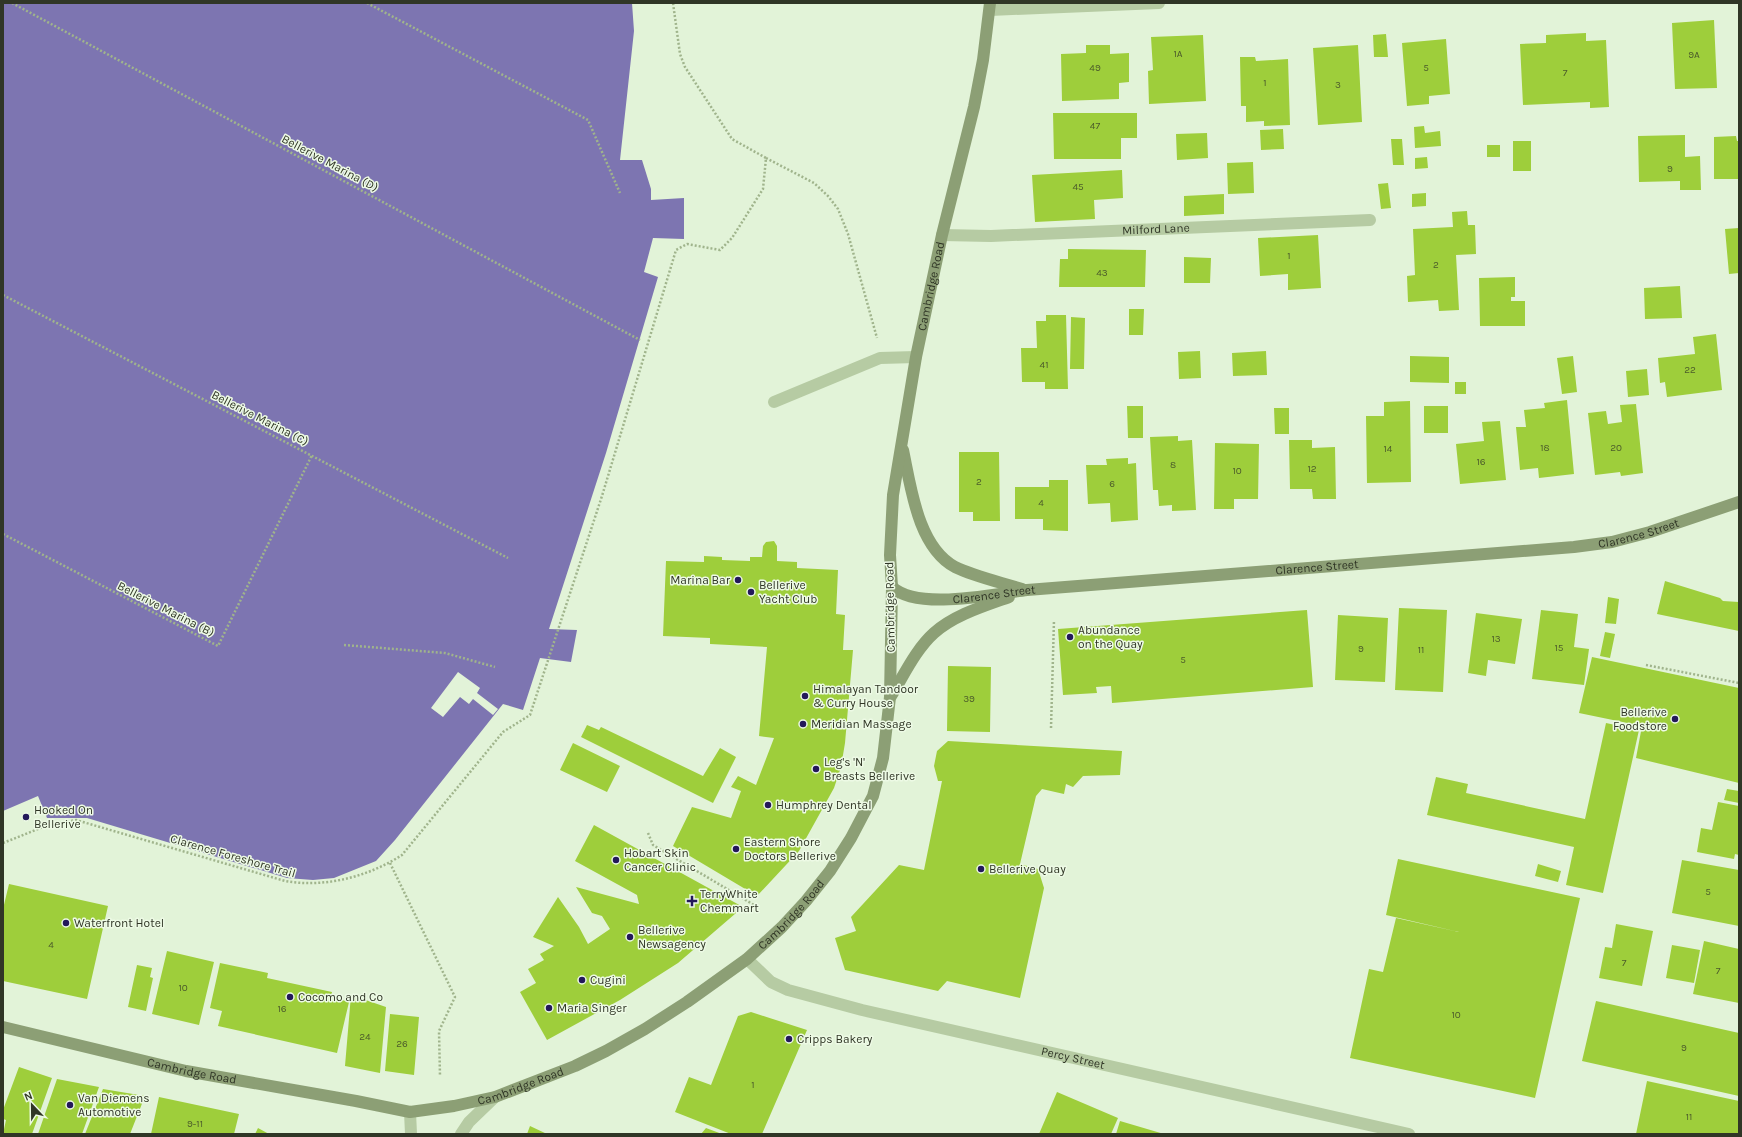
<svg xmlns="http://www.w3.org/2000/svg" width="1742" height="1137" font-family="Karla,sans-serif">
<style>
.water{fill:#7d75b1}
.pier{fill:#e2f3d8}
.building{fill:#9ece3b}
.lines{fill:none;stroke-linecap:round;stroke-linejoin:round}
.path{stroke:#a0b48c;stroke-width:2.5;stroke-dasharray:2 2;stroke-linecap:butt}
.lane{stroke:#b6cba3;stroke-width:12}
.street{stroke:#b6cba3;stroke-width:12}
.secondary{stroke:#8c9f75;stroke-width:12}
.poi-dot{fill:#23195a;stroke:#edfae5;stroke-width:1.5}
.labels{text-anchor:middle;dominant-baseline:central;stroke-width:3;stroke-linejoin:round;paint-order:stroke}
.number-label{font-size:10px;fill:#4c5c2b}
.street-label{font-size:12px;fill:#303626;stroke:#edfae5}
.poi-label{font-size:12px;fill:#303626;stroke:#edfae5;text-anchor:start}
</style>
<rect width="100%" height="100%" fill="#e2f3d8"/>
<path class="water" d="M3,3H632L634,31L620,160H642L651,189V200L684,198V239L653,238L644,272L658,277L606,453L549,629L577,630L571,662L540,658L523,710L503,704L395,840L376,861L334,878L313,880L287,878L87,818H47L38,796L3,811Z"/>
<path class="pier" d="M458,672L480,688L477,693L498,709L493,715L473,699L469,704L460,697L443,717L431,708Z"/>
<path class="building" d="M1714,20L1717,88L1675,89L1672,23Z
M1586,33V41L1606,40L1609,107L1590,108V102L1523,105L1520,44L1546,43V35Z
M1386,34L1388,57H1374L1373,35Z
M1203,35L1206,101L1149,104L1148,71L1153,70L1151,37Z
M1446,39L1450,94L1429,96V104L1407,106L1402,43Z
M1086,45H1110V54L1129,53V82L1119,83V99L1062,101L1061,54L1086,53Z
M1358,45L1362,122L1318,125L1313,48Z
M1240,57H1255L1256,61L1288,59L1290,125L1264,126V121L1246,122V106H1241Z
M1053,113H1137V138H1121V159H1054Z
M1424,126L1425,133L1440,131L1441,146L1415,148L1414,127Z
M1283,129L1284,149L1261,150L1260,130Z
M1207,133L1208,158L1177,160L1176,134Z
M1685,135V157L1700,156L1701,190H1680V181L1639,182L1638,136Z
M1736,136L1737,141H1739V179H1714V137Z
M1391,139H1402L1404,165H1393Z
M1513,141H1531V171H1513Z
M1487,145H1500V157H1487Z
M1427,157L1428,168L1415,169V158Z
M1253,162L1254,193L1228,194L1227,163Z
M1122,170L1123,198L1094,200L1095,219L1035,222L1032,175Z
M1388,183L1391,208L1381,209L1378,184Z
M1426,193V206L1412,207V194Z
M1224,194V214L1184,216V196Z
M1467,211L1468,225H1475L1476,254L1456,255L1459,310L1439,311L1438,300L1408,302L1407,276L1415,275L1413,229L1453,227L1452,212Z
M1739,228V273L1729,274L1725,229Z
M1318,235L1321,288L1288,290V274L1260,276L1258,238Z
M1068,249L1146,250L1145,287H1059L1060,259H1068Z
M1184,257L1211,258L1210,283H1184Z
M1515,277V297H1511V301H1525V326H1480L1479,278Z
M1680,286L1682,318L1645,319L1644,288Z
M1129,309H1144L1143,335H1129Z
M1046,315H1066L1068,389H1045V382H1022L1021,348H1037L1036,321H1046Z
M1071,317L1085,318L1084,369H1070Z
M1716,334L1722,390L1667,397L1665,382L1660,383L1658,358L1695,354L1693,337Z
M1200,351L1201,378L1179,379L1178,352Z
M1266,351L1267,375L1233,376L1232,353Z
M1410,356L1449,357V383L1410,382Z
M1573,356L1577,392L1562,394L1557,358Z
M1647,369L1649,395L1628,397L1626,371Z
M1455,382H1466V394H1455Z
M1567,400L1574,474L1539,478L1538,468L1520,470L1516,427H1526L1524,410L1545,408L1544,403Z
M1410,401L1411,482L1367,483L1366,416H1384V402Z
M1636,404L1643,473L1621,476L1620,472L1595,475L1588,413L1606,411L1608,424L1622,422L1620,405Z
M1127,406H1143V438H1128Z
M1424,406H1448V433H1424Z
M1274,408H1289V434H1275Z
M1500,421L1506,480L1460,484L1456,444L1484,441L1482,422Z
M1178,436V441L1192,440L1196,510L1172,511V505L1159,506L1158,490H1153L1150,437Z
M1289,440H1312V448L1335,447L1336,499H1313L1312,489H1290Z
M1215,443L1259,444L1258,499H1234V509H1214Z
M959,452H999L1000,521H973V512H959Z
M1128,458V464L1136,463L1138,520L1111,522L1110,503L1088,504L1086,465H1107L1106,459Z
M1049,480H1068V531L1043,530V519H1015V487H1049Z
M774,541L777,546V561L797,562V568L838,570L836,614L845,615L843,650H853L845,743L841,767L834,788L799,851L757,896L673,846L692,807L731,818L741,791L731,787L738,776L756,785L774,738L759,736L767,647L710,644V638L663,636L666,561L704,562V556L722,557V560L750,561V557H762L763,546L766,542Z
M1665,581L1720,598L1723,601L1739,602V631L1657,614Z
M1608,597L1619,599L1616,624L1605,623Z
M1399,608L1447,610L1443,692L1395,690Z
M1307,610L1313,687L1112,703L1111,686L1096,687L1097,693L1063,695L1058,629Z
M1541,610L1578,614L1574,647L1589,649L1584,685L1532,679Z
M1476,613L1522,619L1515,664L1488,660L1486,676L1468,673Z
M1338,615L1388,618L1385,682L1335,680Z
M1605,632L1615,634L1610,658L1600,656Z
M1592,657L1739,688V783L1636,758L1642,726L1579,713Z
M948,666L991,667L990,732L947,731Z
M1606,723L1639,730L1603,893L1566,885L1574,847L1427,815L1436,777L1468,784L1466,793L1585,819Z
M587,725L599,730L601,727L703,776L720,748L736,757L713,803L581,737Z
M948,741L1122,751L1120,775L1083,776L1073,787L1066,784L1064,794L1042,789L1036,796L1020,864L1038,869L1044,888L1020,998L947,981L938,991L845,970L835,938L856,931L851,917L899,865L924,870L942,781H938L934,766L937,751Z
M573,743L620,766L607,792L560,770Z
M1727,789L1739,791V803L1724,800Z
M1718,802L1739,806V855L1735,854L1734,859L1697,852L1701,828L1712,830Z
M594,825L743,907L678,963L620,1000L547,1040L520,992L536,983L528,969L544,960L540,954L554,946L533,937L558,897L579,927L588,944L610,929L602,916L592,913L576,887L639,904L637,895L575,861Z
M1398,859L1580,898L1535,1098L1350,1058L1369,969L1383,972L1396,918L1459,932L1386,915Z
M1682,860L1739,870V926L1672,913Z
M1538,864L1561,871L1558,882L1535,876Z
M9,884L108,906L87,999L3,981V909Z
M1616,924L1653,931L1642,986L1599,978L1605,947L1612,948Z
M1704,941L1739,949V1003L1693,994Z
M1672,945L1700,950L1694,983L1666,978Z
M167,951L214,962L199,1025L152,1014Z
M220,963L268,973L267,978L332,992L331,997L349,1002L337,1053L218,1026L222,1011L210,1008Z
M137,965L152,968L150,977L153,978L146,1011L128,1007Z
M351,995L386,1007L380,1073L345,1066Z
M1596,1001L1739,1033V1096L1582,1061Z
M751,1012L807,1030L762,1134H731L675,1112L689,1077L711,1085L738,1016Z
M390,1014L419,1017L414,1075L385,1071Z
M19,1067L52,1078L32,1134H3L6,1120L3,1119V1110Z
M57,1079L99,1087L82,1134H38Z
M1647,1081L1739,1101V1134H1636Z
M103,1089L145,1096L130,1134H85Z
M1057,1092L1118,1118L1111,1134H1039Z
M159,1097L239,1114L234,1134H151Z
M1120,1121L1164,1134H1116Z
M530,1126L547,1134H527Z
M258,1128L269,1134H255Z
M706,1128L722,1134H701Z"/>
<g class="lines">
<path class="path" d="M12,3L640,340
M367,3L588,120L620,193
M766,158L814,183L828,196L838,209L848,234L877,338
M3,295L508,558
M3,534L218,646L312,455
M344,645L445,653L495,667
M1646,665L1739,683
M1051,728L1054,620
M648,833L653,845L754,905
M3,843L48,825L76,820L285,881C324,888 368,877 402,855L503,732L530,715L602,496L676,250L687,244L720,250L732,238L763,189L766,158L732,139L685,67L680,54L673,3
M390,863L455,997L439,1031L440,1076"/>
<path class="lane" d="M774,402L880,358L916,357"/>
<g class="street">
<path d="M990,10L1159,3"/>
<path id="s1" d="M942,235L991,236L1370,220"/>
<path id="s2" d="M747,959L771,982L788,990L862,1010L1409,1134"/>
<path d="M410,1112L411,1134"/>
<path d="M461,1134L469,1122L495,1097"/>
</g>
<g class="secondary">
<path d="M903,450C911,488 918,547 955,567C976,577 1000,582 1022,589"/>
<path id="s3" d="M892,587C918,611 993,594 1027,590L1574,547L1612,542L1650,532L1739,502"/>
<path d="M891,696C904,675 916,649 934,633C954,615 984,606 1009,597"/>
<path id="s4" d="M3,1027L186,1071L356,1101L410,1112L454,1106L495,1097L575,1066L606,1051L645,1029L687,1002L747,959L782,927L806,901L830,871L851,838L873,796L883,758L890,697L892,587L890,555L893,495L916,357L942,235L974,107L983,60L990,3"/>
</g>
</g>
<g class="poi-dot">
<circle cx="738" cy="580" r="4"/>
<circle cx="751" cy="592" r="4"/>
<circle cx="1070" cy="637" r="4"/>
<circle cx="805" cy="696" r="4"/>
<circle cx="1675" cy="719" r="4"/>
<circle cx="803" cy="724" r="4"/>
<circle cx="816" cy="769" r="4"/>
<circle cx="768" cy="805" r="4"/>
<circle cx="26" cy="817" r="4"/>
<circle cx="736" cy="849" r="4"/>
<circle cx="616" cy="860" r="4"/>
<circle cx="981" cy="869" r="4"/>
<path d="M690 895h4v4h4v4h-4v4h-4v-4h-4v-4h4z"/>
<circle cx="66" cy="923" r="4"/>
<circle cx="630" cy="937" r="4"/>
<circle cx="582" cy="980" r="4"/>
<circle cx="290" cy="997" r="4"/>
<circle cx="549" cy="1008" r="4"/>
<circle cx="789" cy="1039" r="4"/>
<circle cx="70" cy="1105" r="4"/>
</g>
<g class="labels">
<g class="number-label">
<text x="1178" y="54">1A</text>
<text x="1694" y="55">9A</text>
<text x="1095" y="68">49</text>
<text x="1426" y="68">5</text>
<text x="1565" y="73">7</text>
<text x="1265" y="83">1</text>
<text x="1338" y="85">3</text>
<text x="1095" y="126">47</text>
<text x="1670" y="169">9</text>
<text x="1078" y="187">45</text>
<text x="1289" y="256">1</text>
<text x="1436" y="265">2</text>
<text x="1102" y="273">43</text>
<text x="1044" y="365">41</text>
<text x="1690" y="370">22</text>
<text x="1545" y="448">18</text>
<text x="1616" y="448">20</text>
<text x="1388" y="449">14</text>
<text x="1481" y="462">16</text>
<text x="1173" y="465">8</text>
<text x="1312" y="469">12</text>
<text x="1237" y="471">10</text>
<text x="979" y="482">2</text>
<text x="1112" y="484">6</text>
<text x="1041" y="503">4</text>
<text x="1496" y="639">13</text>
<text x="1559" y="648">15</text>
<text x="1361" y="649">9</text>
<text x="1421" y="650">11</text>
<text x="1183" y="660">5</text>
<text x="969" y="699">39</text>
<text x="1708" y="892">5</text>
<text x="51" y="945">4</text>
<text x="1624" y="963">7</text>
<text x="1718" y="971">7</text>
<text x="183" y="988">10</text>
<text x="282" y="1009">16</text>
<text x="1456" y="1015">10</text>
<text x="365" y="1037">24</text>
<text x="402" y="1044">26</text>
<text x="1684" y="1048">9</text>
<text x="753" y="1085">1</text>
<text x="1689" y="1117">11</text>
<text x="195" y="1124">9-11</text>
</g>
<g class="street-label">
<text transform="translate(330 163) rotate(28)">Bellerive Marina (D)</text>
<text stroke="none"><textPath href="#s1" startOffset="214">Milford Lane</textPath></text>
<text stroke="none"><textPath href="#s4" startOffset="1514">Cambridge Road</textPath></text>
<text transform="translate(260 418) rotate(27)">Bellerive Marina (C)</text>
<text stroke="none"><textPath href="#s3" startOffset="753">Clarence Street</textPath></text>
<text stroke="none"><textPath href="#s3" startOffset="429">Clarence Street</textPath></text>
<text stroke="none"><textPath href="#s3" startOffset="105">Clarence Street</textPath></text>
<text transform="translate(890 607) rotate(-91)">Cambridge Road</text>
<text transform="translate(166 609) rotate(27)">Bellerive Marina (B)</text>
<text transform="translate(233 856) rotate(16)">Clarence Foreshore Trail</text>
<text stroke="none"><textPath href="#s4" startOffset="854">Cambridge Road</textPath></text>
<text stroke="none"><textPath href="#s2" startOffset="345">Percy Street</textPath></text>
<text stroke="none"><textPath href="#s4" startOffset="194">Cambridge Road</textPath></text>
<text stroke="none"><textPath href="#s4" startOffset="530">Cambridge Road</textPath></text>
</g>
<g class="poi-label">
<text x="730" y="580" text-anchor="end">Marina Bar</text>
<text x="759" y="585">Bellerive<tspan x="759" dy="14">Yacht Club</tspan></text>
<text x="1078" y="630">Abundance<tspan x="1078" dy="14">on the Quay</tspan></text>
<text x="813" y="689">Himalayan Tandoor<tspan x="813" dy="14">&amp; Curry House</tspan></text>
<text x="1667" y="712" text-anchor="end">Bellerive<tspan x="1667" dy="14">Foodstore</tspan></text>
<text x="811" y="724">Meridian Massage</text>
<text x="824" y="762">Leg's 'N'<tspan x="824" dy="14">Breasts Bellerive</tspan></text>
<text x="776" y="805">Humphrey Dental</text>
<text x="34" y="810">Hooked On<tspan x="34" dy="14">Bellerive</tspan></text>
<text x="744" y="842">Eastern Shore<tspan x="744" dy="14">Doctors Bellerive</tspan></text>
<text x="624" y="853">Hobart Skin<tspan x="624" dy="14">Cancer Clinic</tspan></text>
<text x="989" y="869">Bellerive Quay</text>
<text x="700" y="894">TerryWhite<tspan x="700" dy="14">Chemmart</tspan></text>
<text x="74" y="923">Waterfront Hotel</text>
<text x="638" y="930">Bellerive<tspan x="638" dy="14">Newsagency</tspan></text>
<text x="590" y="980">Cugini</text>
<text x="298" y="997">Cocomo and Co</text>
<text x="557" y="1008">Maria Singer</text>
<text x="797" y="1039">Cripps Bakery</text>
<text x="78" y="1098">Van Diemens<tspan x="78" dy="14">Automotive</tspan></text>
</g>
</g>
<rect width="1742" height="1137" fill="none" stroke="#303626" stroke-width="8"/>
<g transform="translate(32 1105) rotate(338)" stroke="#edfae5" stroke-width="3" paint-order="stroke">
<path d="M0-3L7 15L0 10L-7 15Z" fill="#303626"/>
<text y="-6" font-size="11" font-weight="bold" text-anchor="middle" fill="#303626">N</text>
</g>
</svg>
